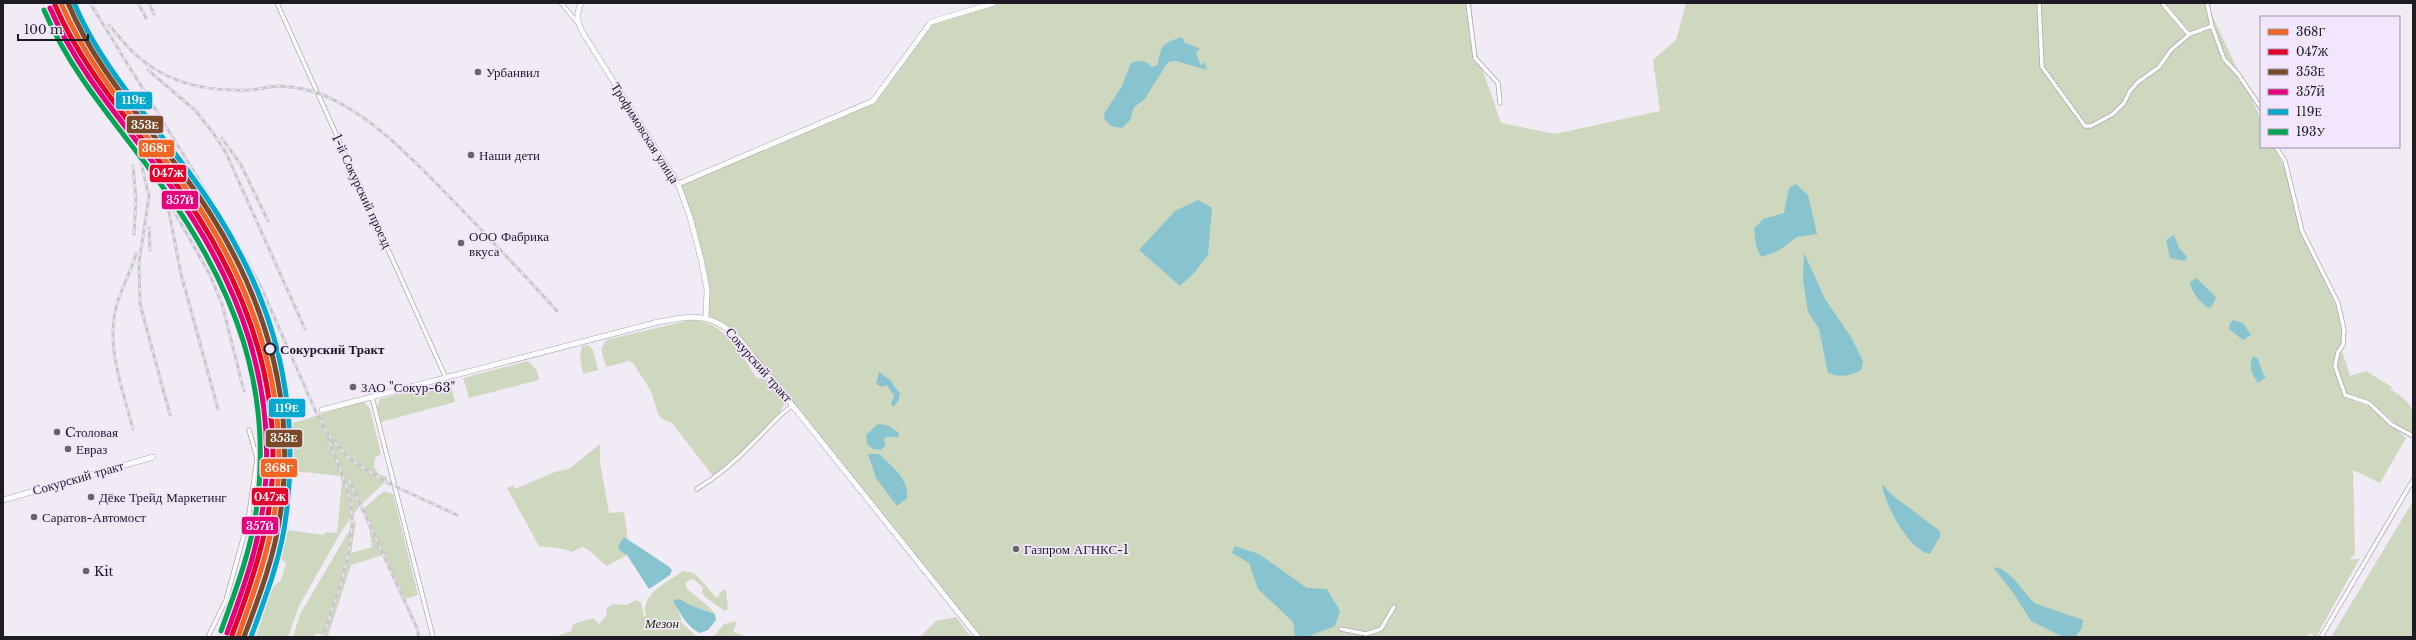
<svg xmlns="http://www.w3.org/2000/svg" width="2416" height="640" font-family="'Libre Baskerville',serif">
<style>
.green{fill:#ced8be}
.water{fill:#88c3d0}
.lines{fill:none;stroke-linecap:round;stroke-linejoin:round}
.street-casing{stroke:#aca7b0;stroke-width:5}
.secondary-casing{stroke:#aca7b0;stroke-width:6}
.street{stroke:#fdfcfe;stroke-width:3.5}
.secondary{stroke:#fdfcfe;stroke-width:5}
.rail-casing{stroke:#c7c6c9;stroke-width:3}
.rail{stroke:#f1e6fb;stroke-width:1.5;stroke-dasharray:4.5;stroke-linecap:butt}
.rail-1-casing{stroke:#f1e6fb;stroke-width:8}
.rail-2-casing{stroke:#f1e6fb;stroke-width:8}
.rail-3-casing{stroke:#f1e6fb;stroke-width:8}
.rail-4-casing{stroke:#f1e6fb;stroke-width:8}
.rail-5-casing{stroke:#f1e6fb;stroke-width:8}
.rail-6-casing{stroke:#f1e6fb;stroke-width:8}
.rail-1{stroke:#f26522;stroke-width:5}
.rail-2{stroke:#e4002b;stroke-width:5}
.rail-3{stroke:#7a4b2a;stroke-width:5}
.rail-4{stroke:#e5007d;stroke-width:5}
.rail-5{stroke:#00a9ce;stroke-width:5}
.rail-6{stroke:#00a651;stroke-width:5}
.poi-dot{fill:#68646d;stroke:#f1e6fb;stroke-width:1.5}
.stop-dot{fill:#f1e6fb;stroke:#1f1b23;stroke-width:2}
.labels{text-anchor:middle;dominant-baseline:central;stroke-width:3.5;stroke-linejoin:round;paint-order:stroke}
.poi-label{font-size:13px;fill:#1f1b23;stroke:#f1e6fb;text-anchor:start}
.street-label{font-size:13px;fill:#1f1b23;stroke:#f1e6fb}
.stop-label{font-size:13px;font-weight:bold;fill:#1f1b23;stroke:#f1e6fb;text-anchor:start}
.park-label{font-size:13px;font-style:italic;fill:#243305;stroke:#f1e6fb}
.line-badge{stroke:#f1e6fb;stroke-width:1.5}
.badge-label{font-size:11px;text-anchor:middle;font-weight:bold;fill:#fff}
</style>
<rect width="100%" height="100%" fill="#f1ebf6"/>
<path class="green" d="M994,3H1471L1476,51L1501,123L1555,134L1660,111L1653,60L1676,40L1686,3H2211L2209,9L2261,119V147H2274L2285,169L2303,234L2343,320L2341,348L2350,376L2366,371L2392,387L2390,389C2414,405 2413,405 2413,434C2390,424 2378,402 2353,396L2354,401L2371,407L2406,438L2380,483L2353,470L2355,553L2350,560L2360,558L2316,637L2310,633L2307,637H978L740,340L706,318C712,276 690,224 678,184L873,101L931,22Z
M690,320C725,320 739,353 757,378L766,379L785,401C783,418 727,465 713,476L672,423L662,419L658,414L651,391L633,363L629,361L606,367L601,349L606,340Z
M588,345L593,350L598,370L583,374L580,357L582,346Z
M528,361L537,370L539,380L469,398L463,378Z
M447,382L451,384L455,402L381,422L377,407L380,399Z
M360,402H364L370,409L381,454L375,458L374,467L379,474L387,477V480L359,507L341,532L299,606L288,637H256L272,588L281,580L286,563L279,558L288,530L324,535L325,532L337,533L342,481L340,476L294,471L293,423Z
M268,431L273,433L275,440L267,445H258L256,436Z
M600,444V462L609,513L624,512L628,539L624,537L620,551L627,555L607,566C598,560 592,550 582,547L572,552C561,547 551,548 539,546L507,488L513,485L515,489L555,472L569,469Z
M384,491L393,494L418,595L402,600L383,555L351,565L328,636L316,633L315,637H293L300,614L355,521L356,522L351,553L372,547L369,527L363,509Z
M2413,501V637H2331Z
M683,571L694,573L717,598L721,592L726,589L728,609L725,611L706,598L702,593L703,587L693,579L686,582V588C695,596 709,605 715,614L699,608H677L682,620L680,621L697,637H554L571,631L573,624L593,618L599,624L606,616L607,608L613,604L627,605L636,600L641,602L644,617L646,615C640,594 668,582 683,571Z
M956,617L971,637H920L936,621Z
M737,621L733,632L748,637H713L724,624Z"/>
<path class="water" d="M1182,37L1184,42L1200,49L1196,53L1201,66L1204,62L1207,70L1176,61L1168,62L1144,100L1134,107L1130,120L1122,128L1111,126L1104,119L1105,112L1122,86L1131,63C1140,60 1145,60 1152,67L1158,65C1160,45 1164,43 1182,37Z
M1796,184L1808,195L1817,234L1797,237L1778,251L1761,257L1756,246L1754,229L1763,219L1784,213L1789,188Z
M1198,200L1212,208L1208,255L1194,273L1180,286L1139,250L1175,211Z
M2174,235L2179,248L2187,257L2185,261L2170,258L2166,240Z
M1804,253L1825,299L1851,337L1863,361L1861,370C1849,376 1841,378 1828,373L1819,329L1808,312L1803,280Z
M2196,278L2214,295L2216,298L2211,307L2208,308C2200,302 2191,292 2190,282Z
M2233,320L2243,323L2251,335L2243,340L2229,329L2230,323Z
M2253,356L2258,359L2263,374L2266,377L2258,383C2252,373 2248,369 2253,356Z
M879,372L890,380L900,394L898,401L893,407L891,404L894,396L887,385L882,387L876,384Z
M878,424L887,425L899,433L898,437H885L884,441L886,445L881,450L873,449L867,444L866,435Z
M868,454H879C892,467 909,478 907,498L897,506L876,478Z
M1882,484L1892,495L1940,531V537L1930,554C1909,551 1884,503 1882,484Z
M624,537L668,566L672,570L670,575L649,589L627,555L620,551L618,546Z
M1235,546L1259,554L1307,588L1327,589L1340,611L1335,626L1307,637H1295L1293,622L1258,589L1249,563L1232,553Z
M1993,567L2002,569L2014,579L2034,603L2083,620L2082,628L2075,637H2063L2031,621L2014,594Z
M679,599L692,606L715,614L716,620L708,630L700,633C686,626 681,614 673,601Z"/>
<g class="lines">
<g class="street-casing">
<path id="street" d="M277,3L446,378
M561,3L577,22
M1468,3L1475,58L1498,83L1500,103
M2039,3L2042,67L2085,126H2091L2113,114L2124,103L2130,91L2138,82L2159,67L2171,50L2190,34L2212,26
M2162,3L2189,35
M2207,3L2212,26L2224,59L2238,74L2261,108
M2276,147L2285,161L2302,231L2338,303L2344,330L2343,345L2338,352L2335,366L2345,395L2369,403L2391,424L2413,436
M372,397L433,637
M697,489C718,476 738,459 755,441C768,429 778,415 793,405
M1341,629L1366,634L1381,629L1394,607
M208,637L226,600L248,521L257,458L249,430
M2321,637L2413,480"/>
</g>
<g class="secondary-casing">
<path id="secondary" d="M581,3C576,15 577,22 583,33L678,184L690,217L701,259L707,289L706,318
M678,184L873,101L931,22L994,3
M322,410L658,322C694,315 712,312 740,340L978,637
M3,500L153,457"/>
</g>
<use href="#street" class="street"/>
<use href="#secondary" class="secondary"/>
<g class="rail-casing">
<path id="rail" d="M90,3L234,237L261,287L316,412L331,439L352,461L388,483L457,515
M138,3L146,18
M149,3L154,14
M109,25C118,35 126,46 135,54C167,84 208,92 250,90C260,89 270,86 280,86C299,87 320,92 338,102C376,122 407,154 437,184C478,226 518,268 557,311
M148,70L197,112
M194,109L214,134L226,153L305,329
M128,130L139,154L149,196L139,263L140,304L170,415
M222,138L241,165L268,221
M143,156L210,275L222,304L244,391
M133,166L136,200L134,234
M168,207L181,274L218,409
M149,228L150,250
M133,429C123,390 106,349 116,308C120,289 131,273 136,254
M349,480L417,628L419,637
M323,637C335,600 351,561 352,522C353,493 337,463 327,437"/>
</g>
<use href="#rail" class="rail"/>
<g class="rail-1-casing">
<path id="rail-1" d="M61,3C89,69 136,120 178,177C251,275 294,394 274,516C267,558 252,597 238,637"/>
</g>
<g class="rail-2-casing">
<path id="rail-2" d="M55,5C84,72 132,123 174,181C245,279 288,392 268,515C261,556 247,596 232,635"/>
</g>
<g class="rail-3-casing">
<path id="rail-3" d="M68,3C95,68 142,118 183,174C258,275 299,389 280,516C274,558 259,597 244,637"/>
</g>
<g class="rail-4-casing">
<path id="rail-4" d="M50,8C79,75 127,126 170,185C240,283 281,391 262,513C256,555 241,594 227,633"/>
</g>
<g class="rail-5-casing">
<path id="rail-5" d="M74,3C101,67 148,116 188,171C266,276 303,384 286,516C281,558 265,598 251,637"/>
</g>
<g class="rail-6-casing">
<path id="rail-6" d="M44,10C74,80 122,129 165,190C235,289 274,389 256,512C250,553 235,592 221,631"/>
</g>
<use href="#rail-1" class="rail-1"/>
<use href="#rail-2" class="rail-2"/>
<use href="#rail-3" class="rail-3"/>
<use href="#rail-4" class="rail-4"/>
<use href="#rail-5" class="rail-5"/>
<use href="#rail-6" class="rail-6"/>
</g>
<g class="poi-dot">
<circle cx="478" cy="72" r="4"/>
<circle cx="471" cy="155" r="4"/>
<circle cx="461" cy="243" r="4"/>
<circle cx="353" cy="387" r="4"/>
<circle cx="57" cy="432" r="4"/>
<circle cx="68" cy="449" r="4"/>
<circle cx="91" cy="497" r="4"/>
<circle cx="34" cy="517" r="4"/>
<circle cx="1016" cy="549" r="4"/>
<circle cx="86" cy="571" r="4"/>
</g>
<circle class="stop-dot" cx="270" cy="349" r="5.5"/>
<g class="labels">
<g class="poi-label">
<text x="486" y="72">Урбанвил</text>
<text x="479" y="155">Наши дети</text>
<text x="469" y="236">ООО Фабрика<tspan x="469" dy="15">вкуса</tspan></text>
<text x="361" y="387">ЗАО "Сокур-63"</text>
<text x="65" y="432">Cтоловая</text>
<text x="76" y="449">Евраз</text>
<text x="99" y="497">Дёке Трейд Маркетинг</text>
<text x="42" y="517">Саратов-Автомост</text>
<text x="1024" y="549">Газпром АГНКС-1</text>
<text x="94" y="571">Kit</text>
</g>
<g class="street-label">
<text transform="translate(645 133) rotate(58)">Трофимовская улица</text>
<text transform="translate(362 191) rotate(65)">1-й Сокурский проезд</text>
<text transform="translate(759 365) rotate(49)">Сокурский тракт</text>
<text transform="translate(78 478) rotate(-16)">Сокурский тракт</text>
</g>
<g class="stop-label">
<text x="280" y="349">Сокурский Тракт</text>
</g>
<g class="park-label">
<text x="662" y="623">Мезон</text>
</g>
</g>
<g class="line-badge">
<rect x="115" y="91" width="38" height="19" rx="4" fill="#00a9ce"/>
<rect x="126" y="115" width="38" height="19" rx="4" fill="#7a4b2a"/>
<rect x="138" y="139" width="37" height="19" rx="4" fill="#f26522"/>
<rect x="149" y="164" width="38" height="19" rx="4" fill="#e4002b"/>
<rect x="161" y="190" width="38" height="20" rx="4" fill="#e5007d"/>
<rect x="268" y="398" width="38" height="20" rx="4" fill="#00a9ce"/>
<rect x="265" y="429" width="38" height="19" rx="4" fill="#7a4b2a"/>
<rect x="260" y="458" width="38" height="20" rx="4" fill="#f26522"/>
<rect x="251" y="487" width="38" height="19" rx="4" fill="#e4002b"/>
<rect x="241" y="516" width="38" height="19" rx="4" fill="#e5007d"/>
</g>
<g class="badge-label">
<text x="134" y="104">119Е</text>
<text x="145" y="129">353Е</text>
<text x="156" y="152">368Г</text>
<text x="168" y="177">047Ж</text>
<text x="180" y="204">357Й</text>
<text x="287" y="412">119Е</text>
<text x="284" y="442">353Е</text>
<text x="279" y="472">368Г</text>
<text x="270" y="501">047Ж</text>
<text x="260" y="530">357Й</text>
</g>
<rect width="2416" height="640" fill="none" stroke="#1f1b23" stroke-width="8"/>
<rect x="2260" y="16" width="140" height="132" fill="#f1e6fb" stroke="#9d95a5"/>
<rect x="2268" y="29" width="20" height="6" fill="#f26522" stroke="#9d95a5"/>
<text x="2296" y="36" font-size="12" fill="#1f1b23">368Г</text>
<rect x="2268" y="49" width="20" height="6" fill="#e4002b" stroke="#9d95a5"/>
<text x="2296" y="56" font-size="12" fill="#1f1b23">047Ж</text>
<rect x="2268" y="69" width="20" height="6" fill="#7a4b2a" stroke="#9d95a5"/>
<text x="2296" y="76" font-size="12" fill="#1f1b23">353Е</text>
<rect x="2268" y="89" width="20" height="6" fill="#e5007d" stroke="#9d95a5"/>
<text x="2296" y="96" font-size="12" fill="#1f1b23">357Й</text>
<rect x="2268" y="109" width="20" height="6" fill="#00a9ce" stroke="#9d95a5"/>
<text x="2296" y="116" font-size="12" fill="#1f1b23">119Е</text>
<rect x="2268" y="129" width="20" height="6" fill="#00a651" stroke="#9d95a5"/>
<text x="2296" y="136" font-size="12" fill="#1f1b23">193У</text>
<path d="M18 34v6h70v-6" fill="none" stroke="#1f1b23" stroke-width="2"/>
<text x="24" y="34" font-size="12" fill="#1f1b23" stroke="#f1e6fb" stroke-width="3" paint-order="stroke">100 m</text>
</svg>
